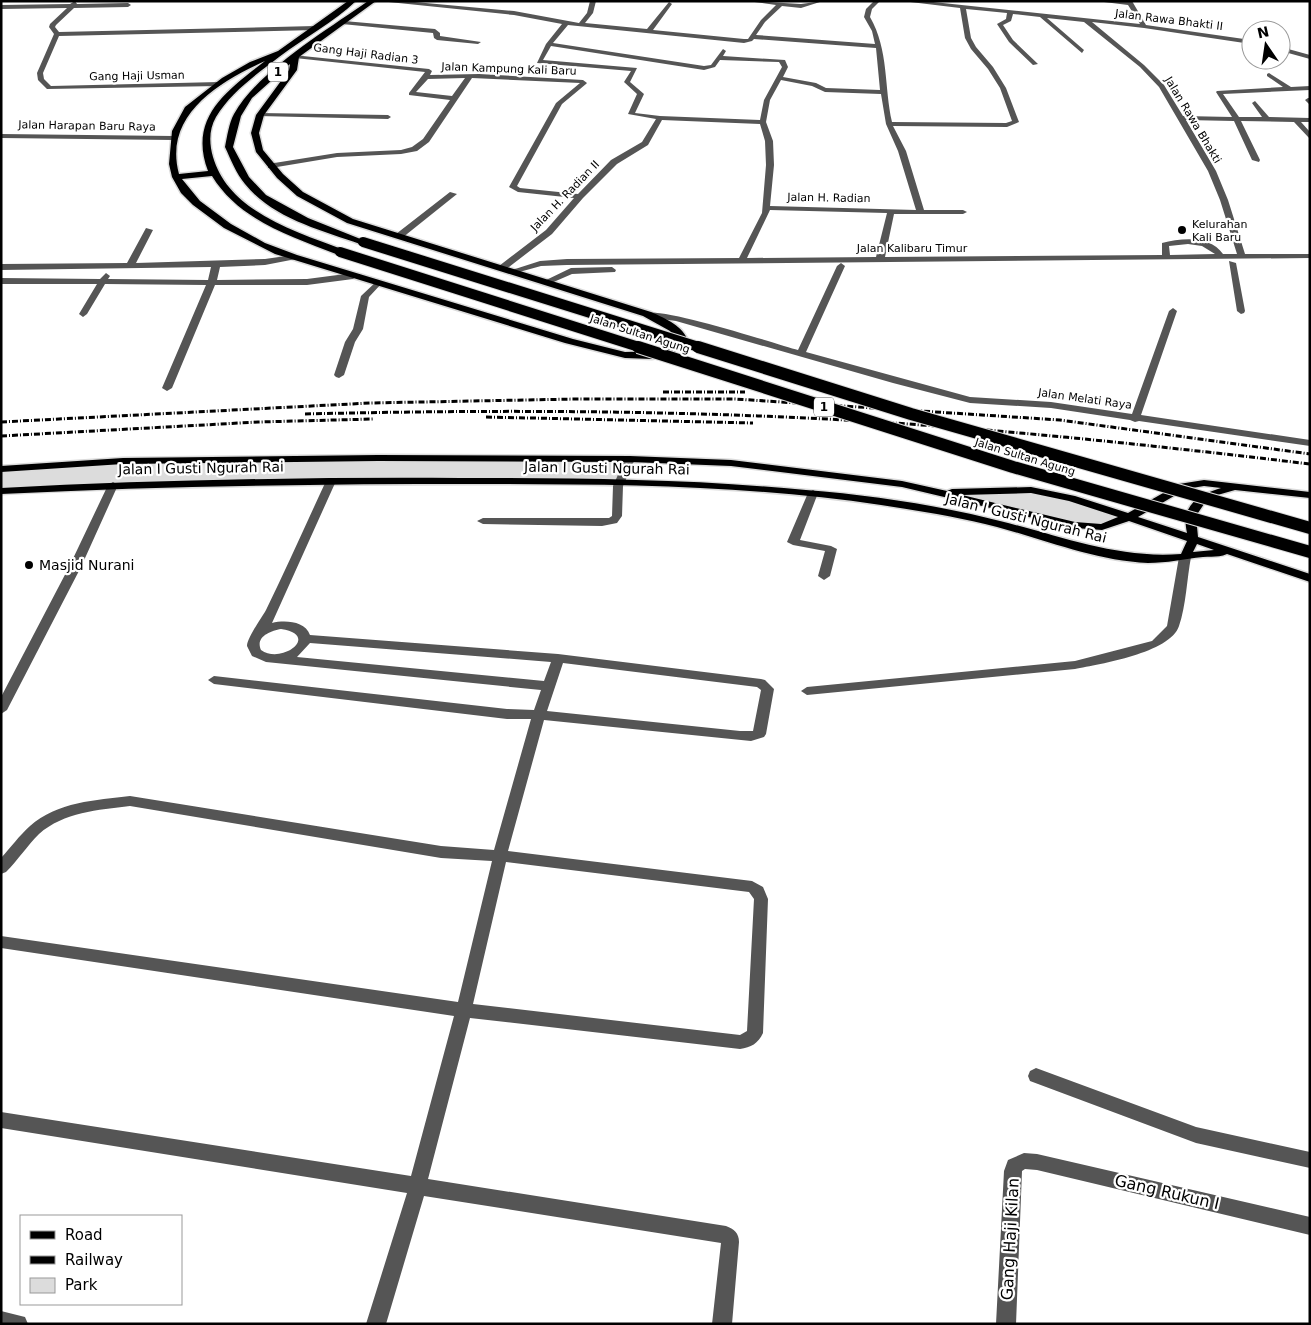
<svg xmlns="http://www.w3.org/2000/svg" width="1311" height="1325" font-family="'DejaVu Sans',sans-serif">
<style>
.green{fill:#dcdcdc}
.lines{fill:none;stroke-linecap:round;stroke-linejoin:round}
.major-casing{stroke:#dbdbdb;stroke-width:3}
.highway-casing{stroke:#dbdbdb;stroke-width:3}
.minor{fill:#555;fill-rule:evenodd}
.major{fill:#000;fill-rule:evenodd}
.highway{fill:#000;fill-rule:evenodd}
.rail{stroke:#000;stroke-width:3;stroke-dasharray:6 2 1 2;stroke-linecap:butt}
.highway-bridge-far1-casing{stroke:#dbdbdb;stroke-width:12;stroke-linecap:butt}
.highway-bridge-casing{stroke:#dbdbdb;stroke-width:14;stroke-linecap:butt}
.highway-bridge-far1{stroke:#000;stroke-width:10}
.highway-bridge{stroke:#000;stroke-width:12}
.poi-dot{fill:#000;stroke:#fff;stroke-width:2}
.labels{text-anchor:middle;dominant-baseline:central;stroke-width:4.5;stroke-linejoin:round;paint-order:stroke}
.far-street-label{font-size:11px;fill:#000;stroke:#fff}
.far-poi-label{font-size:11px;fill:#000;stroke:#fff;text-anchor:start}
.shield{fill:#fff;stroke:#4c4c4c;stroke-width:1}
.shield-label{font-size:12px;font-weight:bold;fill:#000}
.street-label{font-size:14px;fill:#000;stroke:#fff}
.poi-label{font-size:14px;fill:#000;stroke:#fff;text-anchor:start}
.near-street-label{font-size:16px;fill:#000;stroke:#fff}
</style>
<rect width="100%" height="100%" fill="#fff"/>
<path class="green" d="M630,459L620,482L400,480L1,491V469L123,461Z
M1031,490L1129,517L1102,527L1075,525L937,492Z"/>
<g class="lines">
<g class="major-casing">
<path id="major" d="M378,455L630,456L731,460L902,481L947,491L952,489L1031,487L1075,496L1128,513L1179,484L1204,480L1310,492V498L1235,490L1214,496L1204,504L1196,516L1198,537L1310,574V582L1227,554C1219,558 1212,556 1203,557C1184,559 1167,563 1148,563C1096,561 1046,540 997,527C959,517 920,511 881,505C746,485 609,484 473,484C315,484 158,486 1,494V488C154,480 307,477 460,478C576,478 691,479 806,490C871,495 937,505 1000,521C1061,536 1117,559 1181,554L1187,541L1129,521L1102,530L1075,528L902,487L731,466L630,462L378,461L123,464L1,472V466L123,458ZM1204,486L1221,488C1207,492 1188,500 1186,517C1185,522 1186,528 1187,533L1138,517L1186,489ZM1031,493L1069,501L1118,517L1101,524L1075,522L962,495ZM1197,544L1214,550L1193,552Z"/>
</g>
<g class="highway-casing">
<path id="highway" d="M348,1H356C334,22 304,38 279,57C257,74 231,92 216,117C209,129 209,143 213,157C229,212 295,231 344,250V254H336C290,236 239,220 212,176L182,179L200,201L231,224L265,243L297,255L573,339L625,352L660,351L677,342L670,331L643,316L347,223L297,196L277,178L256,152L251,133L256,115L289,70L290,64L252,98L241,116L233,147L249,177L266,195L308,218L368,242L366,244H360C320,230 272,218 245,184C236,173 231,160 225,147C227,137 229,123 234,114C258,71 327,30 368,1H376L299,57L297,70L264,115L259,133L263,150L283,174L303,192L353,219L651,312C666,319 683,325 689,343L687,345L667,356L652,359L625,358L565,343L275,254L224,228L193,205L181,193L172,177L169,164L172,131L185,107L222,78L250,62L278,51ZM265,61C226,91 188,118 208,171L179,174C163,115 219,82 265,61Z"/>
</g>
<path class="minor" d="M75,1L77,4L128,3L131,5L128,7L74,8L56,25L55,27L59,32L315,26L318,28L315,30L59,36L43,73L44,79L51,86L219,82L222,84L219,86L47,89L38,80L37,73L54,34L49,27L50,24L67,8L1,9V5L70,4Z
M379,1H404L514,11L579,23L587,13L590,1H596L593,13L585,23L647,29L669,2L672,4L653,30L744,39H748L761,20L776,5L747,1L801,4L823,1L801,8L782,6L765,22L756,35L875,44L872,31L864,17L866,9L874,1H880L872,9L870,17C889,50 884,87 892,122L1006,123L1012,121L1000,88L988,69L971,49L965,38L960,8L902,1H924L1140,24L1128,5L1096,1H1132L1146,25L1251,40V44L1144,28L1092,22L1144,65L1164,85L1183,116L1232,117L1216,92L1217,91L1283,87L1267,76V74L1269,73L1291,87L1310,86V90L1223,94L1239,117H1262L1252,103L1255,101L1269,117L1310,118V122H1301L1310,132V139L1294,122L1241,121L1260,160L1259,162L1252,160L1234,121L1186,120L1216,171L1228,200L1245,254H1310V258L567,265L541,266L512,274V270L540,261L567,259L739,258L762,213L766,165L765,141L760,124L662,120L648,145L617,164L583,198L552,234L505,270H499V266L546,230L574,198L518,192L509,187L556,103L580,83L472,78L429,142L417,151L401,154L337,157L271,168H268V164L337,153L401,150L412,147L423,139L450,100L409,95V93L425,72L295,58L292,56L293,55L429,69L432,71L430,75L479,74L583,80L587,83L586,84L562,104L517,186L520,188L578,194L611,160L642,142L656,119L628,114L637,94L624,82L631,71L537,63L546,44L562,24L514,15ZM966,9L1007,13L1006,19L997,24L1009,42L1033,65L1038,64L1013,40L1003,25L1011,21L1013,14L1040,17L1082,53L1084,50L1047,18L1084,22L1140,67L1159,87L1208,171L1220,200L1237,254H1223C1210,235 1182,238 1162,243V255L885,257L894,214H963L967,212L963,210H924L906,151L893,126L1007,127L1019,122L1006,88L993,67L976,47L971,38ZM568,25L744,43L752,41L754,39L876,48L880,90L826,88L816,83L783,77L788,67L785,60L723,56L726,51L723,49L711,65L704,66L553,43ZM551,46L704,70L715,67L720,60L779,62L782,67L764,100L760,120L660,116L635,113L644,94L630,82L637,68L543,60ZM465,78L452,96L416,92L428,79ZM781,80L812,86L825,92L881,94L886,124L898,151L916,210L770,206L774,165L773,141L766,122L770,100ZM770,210L887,213L876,257L747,258ZM1188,244L1202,246L1215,254L1170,255L1169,246Z
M344,21L435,29L440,33V36L481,42L478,44L437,40L434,38L433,33L342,24Z
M1281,47L1310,55V59L1281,51Z
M1308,98H1310V105L1305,100Z
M260,113L388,115L391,117L388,119L258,116V114Z
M1,134L173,136L177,138L173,140L1,138Z
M450,192L457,194L402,238H396V234Z
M146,228L153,230L136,263L265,259L293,255L297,257L296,259L265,265L220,267L217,280L307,279L353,273L357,276L353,279L307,285H215L172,388L167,391L162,388L206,285L105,284L87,314L83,317L79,314L97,284H1V278L100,279L106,273L110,276L108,279L208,280L211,267L1,270V264L127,263Z
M1229,261L1236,263L1245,311L1244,313L1241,314L1237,311Z
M841,263L845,266L806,352L970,397L1051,402L1132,414L1169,311L1173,308L1177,311L1141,415L1310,440V446L1139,421L1135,422L1130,420L1051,408L970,403L893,383L676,321L647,317L643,314C655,304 776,344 798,350L837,266Z
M612,267L616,270L615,272L572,274L549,284L542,282L571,268Z
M378,280L382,283L369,297L363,329L355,342L344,375L339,378L336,377L334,375L345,342L353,329L361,296Z
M630,456L635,459L623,486L622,516L617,523L602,526L483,524L477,521L483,518H609L612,516L613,486L625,459Z
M331,478L336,481L272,623C285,620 305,621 310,635L558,654L761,679L765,680L774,689L766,734L764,737L751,741L544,720L508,851L752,881L763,887L768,899L763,1033C758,1044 751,1047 740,1049L470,1018L428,1179L726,1226C734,1229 739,1233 739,1242L732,1324H712L721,1243L424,1196L386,1324H366L407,1193L1,1128V1112L411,1176L454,1016L1,948V936L458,1002L492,861L441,858L130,806C98,810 64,812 39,834C27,846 18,860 6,872L1,874V858C11,847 19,836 30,826C57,802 96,800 130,796L441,846L494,850L531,719H507L214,684L208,680L214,676L507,709L534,710L541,690L266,662L252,656L247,646C247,638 261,619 266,610C287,567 306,524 326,481ZM281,629C321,635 282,665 261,650C255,637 270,631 281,629ZM310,643L551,662L544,681L297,657ZM563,663L757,687L761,690L753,731H740L547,711ZM506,862L749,892L754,899L747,1031L740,1035L473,1004Z
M113,482L118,485L81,567L7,710L1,714V697L69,567L108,485Z
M813,490L818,493L800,540L831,546L837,549L830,576L824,580L818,576L825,551L793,545L787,542L808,493Z
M1185,554L1191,557C1187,578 1186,606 1179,626C1170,653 1100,664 1075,669L807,695L801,691L807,687L1075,661L1152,641L1167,626L1179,557Z
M1036,1068L1196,1127L1310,1152V1168L1196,1143L1030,1081L1028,1076L1030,1071Z
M1024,1153L1037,1154L1310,1217V1235L1037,1170L1025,1169L1022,1171L1016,1324H996L1004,1171L1008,1160Z
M1,1311L25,1317L28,1324H1Z"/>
<use href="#major" class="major"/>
<use href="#highway" class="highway"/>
<path class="rail" d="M663,392H745
M305,414C472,410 639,410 806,418C975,426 1142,444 1310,464
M486,417L753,423
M1,422L370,403L576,399H735L1060,420L1310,454
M1,436L258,422L373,419"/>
<g class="highway-bridge-far1-casing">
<path id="highway-bridge-far1" d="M363,242L702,348
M340,252L642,348"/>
</g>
<g class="highway-bridge-casing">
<path id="highway-bridge" d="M638,347L1013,467L1310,552
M698,347L911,414L1310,528"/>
</g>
<use href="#highway-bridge-far1" class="highway-bridge-far1"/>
<use href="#highway-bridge" class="highway-bridge"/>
</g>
<g class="poi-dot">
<circle cx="1182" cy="230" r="5"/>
<circle cx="29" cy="565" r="5"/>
</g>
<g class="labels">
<g class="far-street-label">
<text transform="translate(1169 20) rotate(7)">Jalan Rawa Bhakti II</text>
<text transform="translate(366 54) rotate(7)">Gang Haji Radian 3</text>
<text transform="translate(509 69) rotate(2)">Jalan Kampung Kali Baru</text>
<text transform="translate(137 76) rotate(-1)">Gang Haji Usman</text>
<text transform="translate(1193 120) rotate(59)">Jalan Rawa Bhakti</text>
<text transform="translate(87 126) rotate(1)">Jalan Harapan Baru Raya</text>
<text transform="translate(565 196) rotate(-46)">Jalan H. Radian II</text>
<text transform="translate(829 198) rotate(1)">Jalan H. Radian</text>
<text x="912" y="248">Jalan Kalibaru Timur</text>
<text transform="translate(640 334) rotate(18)">Jalan Sultan Agung</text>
<text transform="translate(1085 399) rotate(8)">Jalan Melati Raya</text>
<text transform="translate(1025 457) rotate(17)">Jalan Sultan Agung</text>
</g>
<g class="far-poi-label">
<text x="1192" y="224">Kelurahan<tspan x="1192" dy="13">Kali Baru</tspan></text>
</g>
<g class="shield">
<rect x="268" y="62.5" width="20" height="19" rx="4"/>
<rect x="814" y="397.5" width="20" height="19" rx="4"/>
</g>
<g class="shield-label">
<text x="278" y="72">1</text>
<text x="824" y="407">1</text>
</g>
<g class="street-label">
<text transform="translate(201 468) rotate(-1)">Jalan I Gusti Ngurah Rai</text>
<text transform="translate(607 468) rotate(1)">Jalan I Gusti Ngurah Rai</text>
<text transform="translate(1026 518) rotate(14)">Jalan I Gusti Ngurah Rai</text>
</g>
<g class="poi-label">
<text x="39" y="565">Masjid Nurani</text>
</g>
<g class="near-street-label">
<text transform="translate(1167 1192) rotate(13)">Gang Rukun I</text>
<text transform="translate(1010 1239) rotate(-87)">Gang Haji Kilan</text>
</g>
</g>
<rect width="1311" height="1325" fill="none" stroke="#000000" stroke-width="5"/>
<rect x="20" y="1215" width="162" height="90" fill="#ffffff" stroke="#999999"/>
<rect x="30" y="1231" width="25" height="8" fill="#000000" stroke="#999999"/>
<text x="65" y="1240" font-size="15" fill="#000000">Road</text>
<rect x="30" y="1256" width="25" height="8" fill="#000000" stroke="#999999"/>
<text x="65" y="1265" font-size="15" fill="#000000">Railway</text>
<rect x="30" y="1278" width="25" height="15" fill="#dcdcdc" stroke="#999999"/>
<text x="65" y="1290" font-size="15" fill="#000000">Park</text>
<g transform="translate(1266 45) rotate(347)"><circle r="24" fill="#ffffff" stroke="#999999"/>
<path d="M0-4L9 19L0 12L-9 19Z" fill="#000000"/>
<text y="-8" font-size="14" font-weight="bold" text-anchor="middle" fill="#000000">N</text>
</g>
</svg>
